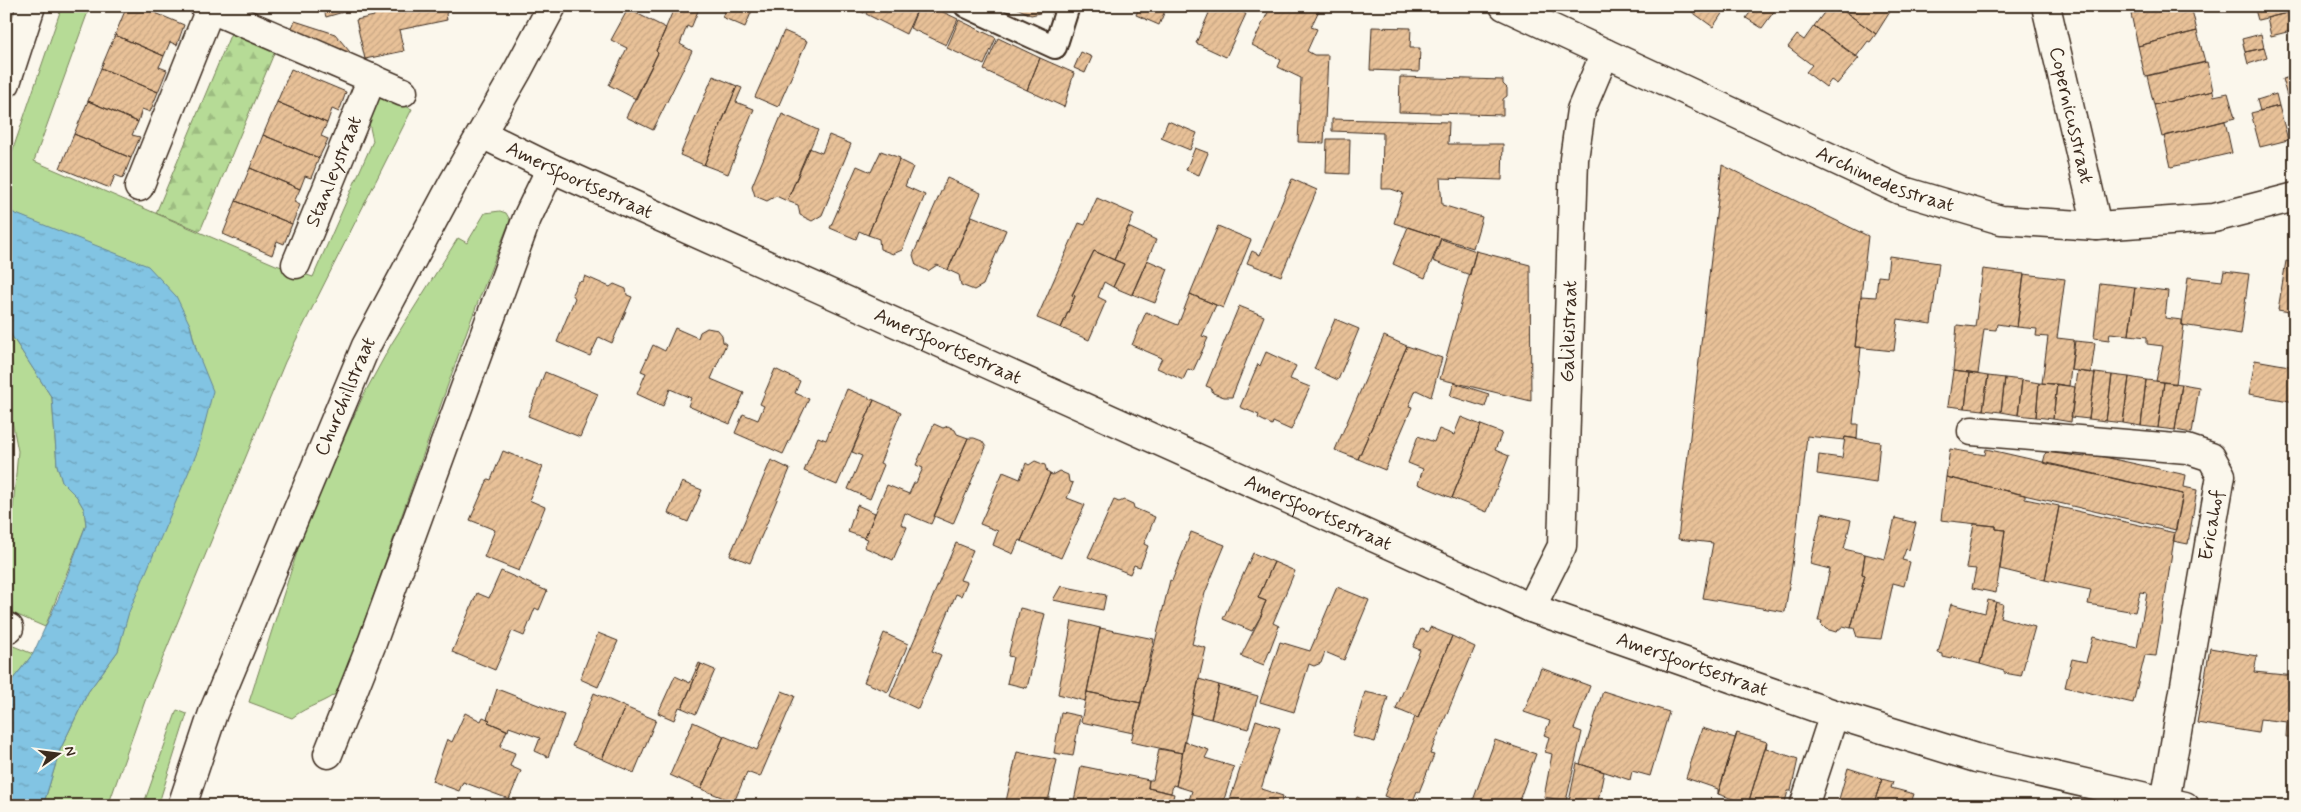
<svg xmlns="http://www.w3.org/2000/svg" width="2301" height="812" font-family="Mynerve,sans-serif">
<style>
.green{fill:#b6db96;stroke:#78825a}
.forest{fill:url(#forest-firs);stroke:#78825a}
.water{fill:url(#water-ripples);stroke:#668694}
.building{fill:url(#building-hatch);stroke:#3b2a1e}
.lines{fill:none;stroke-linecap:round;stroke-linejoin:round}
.service-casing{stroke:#3b2a1e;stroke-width:26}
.minor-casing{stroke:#3b2a1e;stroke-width:31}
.tertiary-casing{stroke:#3b2a1e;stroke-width:31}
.service{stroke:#fbf7ec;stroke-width:22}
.minor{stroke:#fbf7ec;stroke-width:28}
.tertiary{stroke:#fbf7ec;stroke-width:28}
.labels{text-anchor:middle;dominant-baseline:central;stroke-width:5;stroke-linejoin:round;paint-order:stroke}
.street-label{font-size:20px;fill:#3b2a1e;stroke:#fbf7ec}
</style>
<defs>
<pattern id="forest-firs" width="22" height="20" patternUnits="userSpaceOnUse" patternTransform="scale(1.25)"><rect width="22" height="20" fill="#b6db96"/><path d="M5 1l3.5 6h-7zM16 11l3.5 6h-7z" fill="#9dbc81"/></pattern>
<pattern id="water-ripples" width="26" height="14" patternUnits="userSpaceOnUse" patternTransform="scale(1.25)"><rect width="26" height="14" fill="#82c4e3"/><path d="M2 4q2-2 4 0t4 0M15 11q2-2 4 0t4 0" fill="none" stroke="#6c9fb7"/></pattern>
<pattern id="building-hatch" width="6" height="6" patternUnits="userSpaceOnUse" patternTransform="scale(1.25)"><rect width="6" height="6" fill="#e8c198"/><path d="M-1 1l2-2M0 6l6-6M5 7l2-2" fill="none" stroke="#c8a683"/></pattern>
</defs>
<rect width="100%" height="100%" fill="#fbf7ec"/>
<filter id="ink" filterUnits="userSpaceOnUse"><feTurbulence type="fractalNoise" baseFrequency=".02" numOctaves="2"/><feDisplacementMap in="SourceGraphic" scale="10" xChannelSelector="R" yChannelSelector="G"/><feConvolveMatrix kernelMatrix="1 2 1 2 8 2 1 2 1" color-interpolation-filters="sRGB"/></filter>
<g filter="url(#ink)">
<path class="green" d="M62,6H90L34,161L276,265L313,277L373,141L367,114L379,98L388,99L412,109L285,362L145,701L108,806H43L60,750L88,692L118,651L196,349L190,325L53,230L6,210V150L12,152Z
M500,211L506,213L510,220L469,325L340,690C326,703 308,705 292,718L249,702L307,521L363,396L392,343L458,238L467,243L485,213Z
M6,327L52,398L57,465L62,482L77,497L84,509L86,525L45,627L6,610V532L12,521L18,451L6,392Z
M6,643L33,654L9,684L6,691Z
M177,710L187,714L158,806H143Z"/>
<path class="forest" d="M231,33L275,51L200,231L156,213Z"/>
<path class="water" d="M6,210L148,266L176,296L190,325L196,349L213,391L198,450L129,612L118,651L88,692L60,750L43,806H6V691L9,684L33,654L59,597L86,525L84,509L77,497L62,482L57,465L52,398L6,327Z"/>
<path class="building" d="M127,6H139L184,25L177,45L170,42L164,56L115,35Z
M323,6H364L326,17Z
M372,6H448V10L446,14L447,20L399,30L404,51L365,59L356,20L374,16Z
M675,6H700L691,28L687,26L680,44L692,51L653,130L626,117L658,53L656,51Z
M727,6H754L745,27L722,17Z
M850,6H867L864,13Z
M919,6H930L958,19L946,45L910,28Z
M919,6L906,34L866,14L869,6Z
M1013,6H1043L1040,13L1031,15Z
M1140,6H1167L1159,25L1136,15Z
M1195,6H1232L1246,14L1226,57L1196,43L1209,13Z
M1271,6H1321L1311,27L1317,29L1307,51L1314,55H1328L1324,143L1298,142L1301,78L1278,67L1281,60L1252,45Z
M1690,6H1727L1713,27L1688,9Z
M1755,6H1778L1762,28L1746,18Z
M1829,6H1837L1876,34L1870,42L1868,41L1856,57L1814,26Z
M1837,6H1892L1893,7L1876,34Z
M2164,6H2191L2197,31L2138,46L2131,14Z
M2254,6H2295V11L2258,20Z
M628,9L666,28L656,51L658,53L636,99L609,85L627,48L611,40Z
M2295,11V30L2271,36L2267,18Z
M959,20L996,38L984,65L947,48Z
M295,21L335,34L350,52L347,60L288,36Z
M1814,26L1859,58L1837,84L1831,80L1826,87L1806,72L1812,65L1788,47L1797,35L1804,40Z
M1372,27L1411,28L1410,48H1420L1419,72L1370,70Z
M784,31L807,41L778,107L755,97Z
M2197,31L2205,62L2145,76L2138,46Z
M2261,34L2264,48L2245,52L2242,39Z
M115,35L164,56L159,67L167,70L158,92L101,68Z
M998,38L1040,58L1027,90L984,70Z
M2264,48L2267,58L2248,64L2245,52Z
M1081,52L1092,57L1085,73L1074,68Z
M1040,58L1074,73L1064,107L1027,90Z
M2207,62L2213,91L2154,105L2147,76Z
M101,68L158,92L150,112L142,109L138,122L88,101Z
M291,69L346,92L339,112L332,109L327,123L277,102Z
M713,76L737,86L704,165L680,155Z
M2295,76V95L2287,96L2282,79Z
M1400,77L1503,80V84L1507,88V96L1503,99V115L1399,112Z
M737,86L742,88L736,102L754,109L728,174L704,165Z
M2213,91L2214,96L2228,93L2235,118L2162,137L2154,105Z
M2276,94L2279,106L2260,111L2257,100Z
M88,101L138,122L132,135L140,137L131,158L74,134Z
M277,102L327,123L321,136L328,139L319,158L263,135Z
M2279,106L2288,140L2260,147L2251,113Z
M782,114L818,130L787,201L776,196L767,201L755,196L752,186Z
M1332,119L1449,122L1448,144H1503L1502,180L1440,178L1442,205L1482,217L1473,248L1394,223L1403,193L1391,189H1382L1383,133L1332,131Z
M1168,121L1197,133L1190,150L1161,138Z
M2225,121L2232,153L2171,167L2164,136Z
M74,134L131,158L123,178L115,175L110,188L60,168Z
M263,135L319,158L311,178L305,176L300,189L250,168Z
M829,135L851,144L822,215L812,221L800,215L798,205L787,201L809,148L822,153Z
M1327,139H1350L1349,174L1326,173Z
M1195,148L1208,153L1199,175L1186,170Z
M881,151L900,158L868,235L859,231L856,239L830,228L857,166L871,172Z
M899,160L913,167L905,186L925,195L902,250L893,254L880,249L879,239L868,235Z
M1722,165L1868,236L1855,347H1861L1853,424H1858L1857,439L1845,437L1844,440L1807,436L1795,545L1785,612L1703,598L1713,543L1678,539Z
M250,168L300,189L294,202L300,205L292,224L236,201Z
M947,178L981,193L948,270L937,265L928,271L916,265L913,255Z
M1292,179L1317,190L1281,276L1247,263L1252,251L1260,255Z
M1097,198L1134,214L1114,260L1094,251L1072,295L1075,296L1061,328L1037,318L1079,223L1085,225Z
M236,201L292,224L284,244L277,241L272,255L223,234Z
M972,216L1006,230L983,285L974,290L961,285L959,275L948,270Z
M1218,226L1251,240L1223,308L1190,294Z
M1128,227L1156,240L1132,295L1113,287L1124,264L1114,260Z
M1408,227L1441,238L1425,278L1393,264Z
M1441,239L1476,251L1470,275L1433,261Z
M1094,251L1124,264L1113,287L1104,282L1098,297L1106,301L1089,340L1061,328L1075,296L1072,295Z
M1476,251L1530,265L1531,401L1440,379Z
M1889,256L1939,263L1931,324L1898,319L1894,351L1855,347L1861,296L1876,297L1878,276L1887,277Z
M1147,260L1168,269L1155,303L1132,294Z
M2286,261L2295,263V313L2278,310Z
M1983,269L2024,274L2017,327L1997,324L1996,330L1984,329L1978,374L1953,371L1957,325L1975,327Z
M2224,271L2249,274L2241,334L2182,325L2188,277L2222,281Z
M2024,274L2065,279L2057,338L2074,340L2069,386L2042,383L2048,337L2036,336L2037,329L2017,327Z
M585,276L610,287L614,284L626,289L627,295L632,297L612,343L599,337L590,356L557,342L575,298L572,294L578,282L583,281Z
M2100,283L2135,287L2129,335L2110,333L2109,340L2094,338Z
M2135,287L2168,291L2165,318L2182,320V325H2184L2176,384L2156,381L2163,346L2147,344V337L2129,335Z
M1190,294L1216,305L1202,336L1208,338L1193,371L1188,369L1183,380L1157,368L1162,358L1132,345L1146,312L1178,325Z
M1239,306L1264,316L1232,397H1224L1213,393L1211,388L1206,386Z
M1335,319L1359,329L1338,380L1314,369Z
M675,328L698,338L700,332L707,328L718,330L722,335L723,342L726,344L711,379L744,393L730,424L688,406L691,398L670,389L663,406L637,394L646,373L641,371L653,345L665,351Z
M1384,336L1407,346L1358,459L1335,450Z
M2075,341L2095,343L2091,373L2071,370Z
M1407,346L1442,358L1431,397L1416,390L1409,406L1412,407L1385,470L1358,459Z
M1266,352L1296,366L1290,379L1310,387L1291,430L1273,422L1272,425L1258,418L1259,415L1240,407L1258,364L1260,366Z
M2255,360L2295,367V402L2249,394Z
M775,369L800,381L795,393L809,399L783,454L735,433L743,414L758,420L764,406L760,404Z
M1953,371L1969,373L1965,408L1948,406Z
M2077,371L2095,373L2089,419L2071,417Z
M545,372L598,394L580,437L528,416Z
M1969,373L1988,376L1983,410L1965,408Z
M2095,373L2112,375L2106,421L2089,419Z
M2112,375L2129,377L2123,423L2106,421Z
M1988,376L2005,378L2001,412L1983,410Z
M2129,377L2146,380L2141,426L2123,423Z
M2005,378L2022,380L2018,415L2001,412Z
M2022,380L2039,383L2036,417L2018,415Z
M2146,380L2164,382L2158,428L2141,426Z
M2164,382L2182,384L2175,430L2158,428Z
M1454,383L1489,394L1485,407L1450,396Z
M2039,383L2057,384L2053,419L2036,417Z
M2057,384L2075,387L2071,422L2053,419Z
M2182,384L2199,387L2192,433L2175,430Z
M847,389L874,400L837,485L804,471L818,437L826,440Z
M874,400L901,412L880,463L884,465L870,499L848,489L862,456L852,452Z
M1461,417L1481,425L1452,498L1418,484L1423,469L1408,463L1418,436L1434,442L1439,429L1454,435Z
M934,424L943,428L948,426L955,430L957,434L968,438L931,524L905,513L901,524L907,527L893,560L864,547L868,539L865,538L887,485L909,494L914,483H916L923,468L916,465Z
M1481,425L1502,433L1495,450L1509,456L1487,512L1452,498Z
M1845,437L1880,442L1876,483L1817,474L1819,455L1842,458Z
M968,438H974L982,441L986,447L953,524L934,516Z
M1950,449L1985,455L1986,449L2183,494L2176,530L1946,477Z
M503,451L543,467L529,500L545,507L519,571L484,557L495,530L470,520L488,479L491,480Z
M2046,452L2085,457L2086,453L2186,475L2184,487L2197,490L2188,544L2173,541L2183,494L2043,463Z
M771,460L790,469L750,563L730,555Z
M1035,461L1045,465L1047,472L1050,474L1021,541L1019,540L1013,554L993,545L998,531L980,524L1003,472L1020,479L1026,463L1029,465Z
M1059,471L1068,475L1069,482L1073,483L1067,498L1085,505L1061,558L1021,541L1050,474L1052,475Z
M1946,477L2025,495V499L2059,506L2045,580L2000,569L2005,530L1996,529V526L1941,520Z
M682,482L702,490L688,522L668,513Z
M1114,500L1119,502L1124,500L1133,504L1134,508L1155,517L1144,544L1148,546L1140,567L1134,565L1130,574L1088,557Z
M857,505L875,513L865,538L848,532Z
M2059,507L2175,533L2156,656L2145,655L2133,703L2065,687L2072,659L2086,662L2093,637L2137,648L2147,593L2140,592L2135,612L2088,604L2091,590L2045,580Z
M1822,513L1851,520L1844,549L1865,554L1862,574L1865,575L1851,628L1843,626L1836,632L1826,629L1821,624L1822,621H1818L1830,569L1810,564Z
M1895,518L1916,523L1909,550L1906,549L1902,560L1910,562L1904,586L1893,583L1881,639L1857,637L1854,628H1851L1865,575L1862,574L1865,554L1885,559Z
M1974,524L1996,526V529L2005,530L1996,593L1972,588L1976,569L1966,568Z
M1191,532L1225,545L1205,593L1192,644L1206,648L1182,753L1131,742L1170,580L1172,581Z
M956,543L973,550L960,580L967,582L961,596L956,594L932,651L941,655L918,709L890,696Z
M1253,553L1274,562L1258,598L1266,601L1261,613L1262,614L1252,631L1223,619Z
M1274,562L1295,571L1273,623L1279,626L1264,665L1241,656L1262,614L1261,613L1266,601L1258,598Z
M501,571L547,591L539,610L535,608L524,636L512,631L495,670L452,652L477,593L489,598Z
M1061,586L1106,595L1103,610L1053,600Z
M1337,587L1369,600L1344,660L1325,652L1321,663L1314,666L1309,664L1294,712L1260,702L1280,642L1310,651Z
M1988,600L1996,602L1980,664L1953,657L1952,659L1943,657V654L1938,653L1951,604L1985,613Z
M1996,602L2003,604L2000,617L2035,627L2021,676L2004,673V671L1980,664Z
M1020,608L1045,614L1027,688L1007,683L1013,657L1008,656Z
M1072,621L1100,628L1085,701L1058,694Z
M1430,627L1452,636L1418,718L1396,709L1420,650L1413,647L1421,629L1428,632Z
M1100,628L1154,639L1141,703L1087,692Z
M598,633L618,641L598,687L580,679Z
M884,633L908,644L888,692L864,682Z
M1452,636L1475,647L1430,754L1434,755L1419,792L1417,791L1411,806H1408L1384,796L1415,717L1418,718Z
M2210,648L2257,656L2254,672L2295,676V737H2286L2287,722L2260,719L2258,733L2197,723Z
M699,663L701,664L682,708L679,707L674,720L658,713L675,676L690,683Z
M701,664L715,670L696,714L682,708Z
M1541,668L1590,686L1574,729L1582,732L1566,801L1544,797L1552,754L1545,752L1549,737L1544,735L1550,721L1524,712Z
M1199,679L1219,685L1211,719L1191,714Z
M1219,685L1258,696L1248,729L1211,719Z
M497,689L564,715L548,757L535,751L540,738L509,727L508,731L488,722L490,720L487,719Z
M782,691L795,696L760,777L747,772L734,802L701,789L724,736L757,750Z
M1603,691L1669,712L1650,776L1632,771L1630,780L1580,764Z
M1087,692L1141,703L1133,733L1081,722Z
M1365,692L1388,697L1375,742L1352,736Z
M594,693L625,707L602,759L572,746Z
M625,707L656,720L634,773L602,759Z
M1061,712L1080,716L1073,756L1054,753Z
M465,713L481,721L483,717L490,720L488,722L507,730L500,747L515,753L510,766L521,771L509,799L463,782L459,791L432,781L447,739L452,742Z
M1256,720L1280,728L1261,789L1283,796L1280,806H1228Z
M693,722L724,736L701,789L670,775Z
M1702,728L1735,738L1737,733L1718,794V789L1686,778Z
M1737,733L1767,742L1748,804L1718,794Z
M1495,740L1536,754L1517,806H1471Z
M1185,742L1209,750L1205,758L1234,767L1222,806H1187L1192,791L1176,786Z
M1767,742L1766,748L1798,759L1791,791H1788L1784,806H1774L1750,799L1748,804Z
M1159,749L1182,753L1183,751L1176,786L1173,785L1171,793L1148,788L1149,780H1153Z
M1017,752L1057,760L1047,806H1005Z
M1577,763L1604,772L1597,806H1568Z
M1081,766L1149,780L1148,788L1174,794L1171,806H1073Z
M1848,768L1882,779L1873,806H1837Z
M1882,779L1893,782L1891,788L1914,794L1910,806H1873Z
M1357,797L1380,806H1353Z
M1950,798L1975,806H1947Z"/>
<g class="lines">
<g class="service-casing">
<path id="service" d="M966,6L1055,47L1068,6"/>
</g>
<g class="minor-casing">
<g id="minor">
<path d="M204,6L403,92"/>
<path id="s1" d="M1504,6L1900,190L2001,220L2097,226L2214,218L2295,197"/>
<path id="s2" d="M2046,6L2097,226"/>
<path d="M6,83L31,6"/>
<path id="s3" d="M482,134L551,168L1531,608L1834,714L1976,758L2185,806"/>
<path d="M139,187L210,9"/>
<path id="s4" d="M296,264L372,78"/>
<path d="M1972,431L2187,449L2211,457L2221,475L2165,802"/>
<path id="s5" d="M1531,608L1562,546L1574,159L1581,110L1605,53"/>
<path d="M6,627L9,628"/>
<path d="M328,754L372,643L527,218L551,168"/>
<path d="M1804,806L1834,714"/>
</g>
</g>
<g class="tertiary-casing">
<g id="tertiary">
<path id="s6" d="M182,806L213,713L366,346L453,183L518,70L552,6"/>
</g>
</g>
<use href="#service" class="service"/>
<use href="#minor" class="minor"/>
<use href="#tertiary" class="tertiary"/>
</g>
</g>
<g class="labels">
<g class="street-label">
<text stroke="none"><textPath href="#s2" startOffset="112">Copernicusstraat</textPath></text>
<text stroke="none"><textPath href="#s4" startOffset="100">Stanleystraat</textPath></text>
<text stroke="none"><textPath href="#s1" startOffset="419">Archimedesstraat</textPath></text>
<text stroke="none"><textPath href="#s3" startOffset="108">Amersfoortsestraat</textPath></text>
<text stroke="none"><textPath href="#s5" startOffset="284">Galileistraat</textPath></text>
<text stroke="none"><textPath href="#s3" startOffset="512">Amersfoortsestraat</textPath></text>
<text stroke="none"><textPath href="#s6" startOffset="441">Churchillstraat</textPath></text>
<text stroke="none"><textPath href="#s3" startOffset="918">Amersfoortsestraat</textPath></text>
<text transform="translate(2212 525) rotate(-80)">Ericahof</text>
<text stroke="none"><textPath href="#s3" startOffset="1322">Amersfoortsestraat</textPath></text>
</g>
</g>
<rect width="2301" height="812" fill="none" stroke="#fbf7ec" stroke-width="25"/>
<rect x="12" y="12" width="2276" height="787" fill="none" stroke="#3b2a1e" stroke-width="2" filter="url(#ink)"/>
<g transform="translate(58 754) rotate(76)" stroke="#fbf7ec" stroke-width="4" paint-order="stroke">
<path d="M0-4L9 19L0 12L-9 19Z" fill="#3b2a1e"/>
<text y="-8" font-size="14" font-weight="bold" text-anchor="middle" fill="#3b2a1e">N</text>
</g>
</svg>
